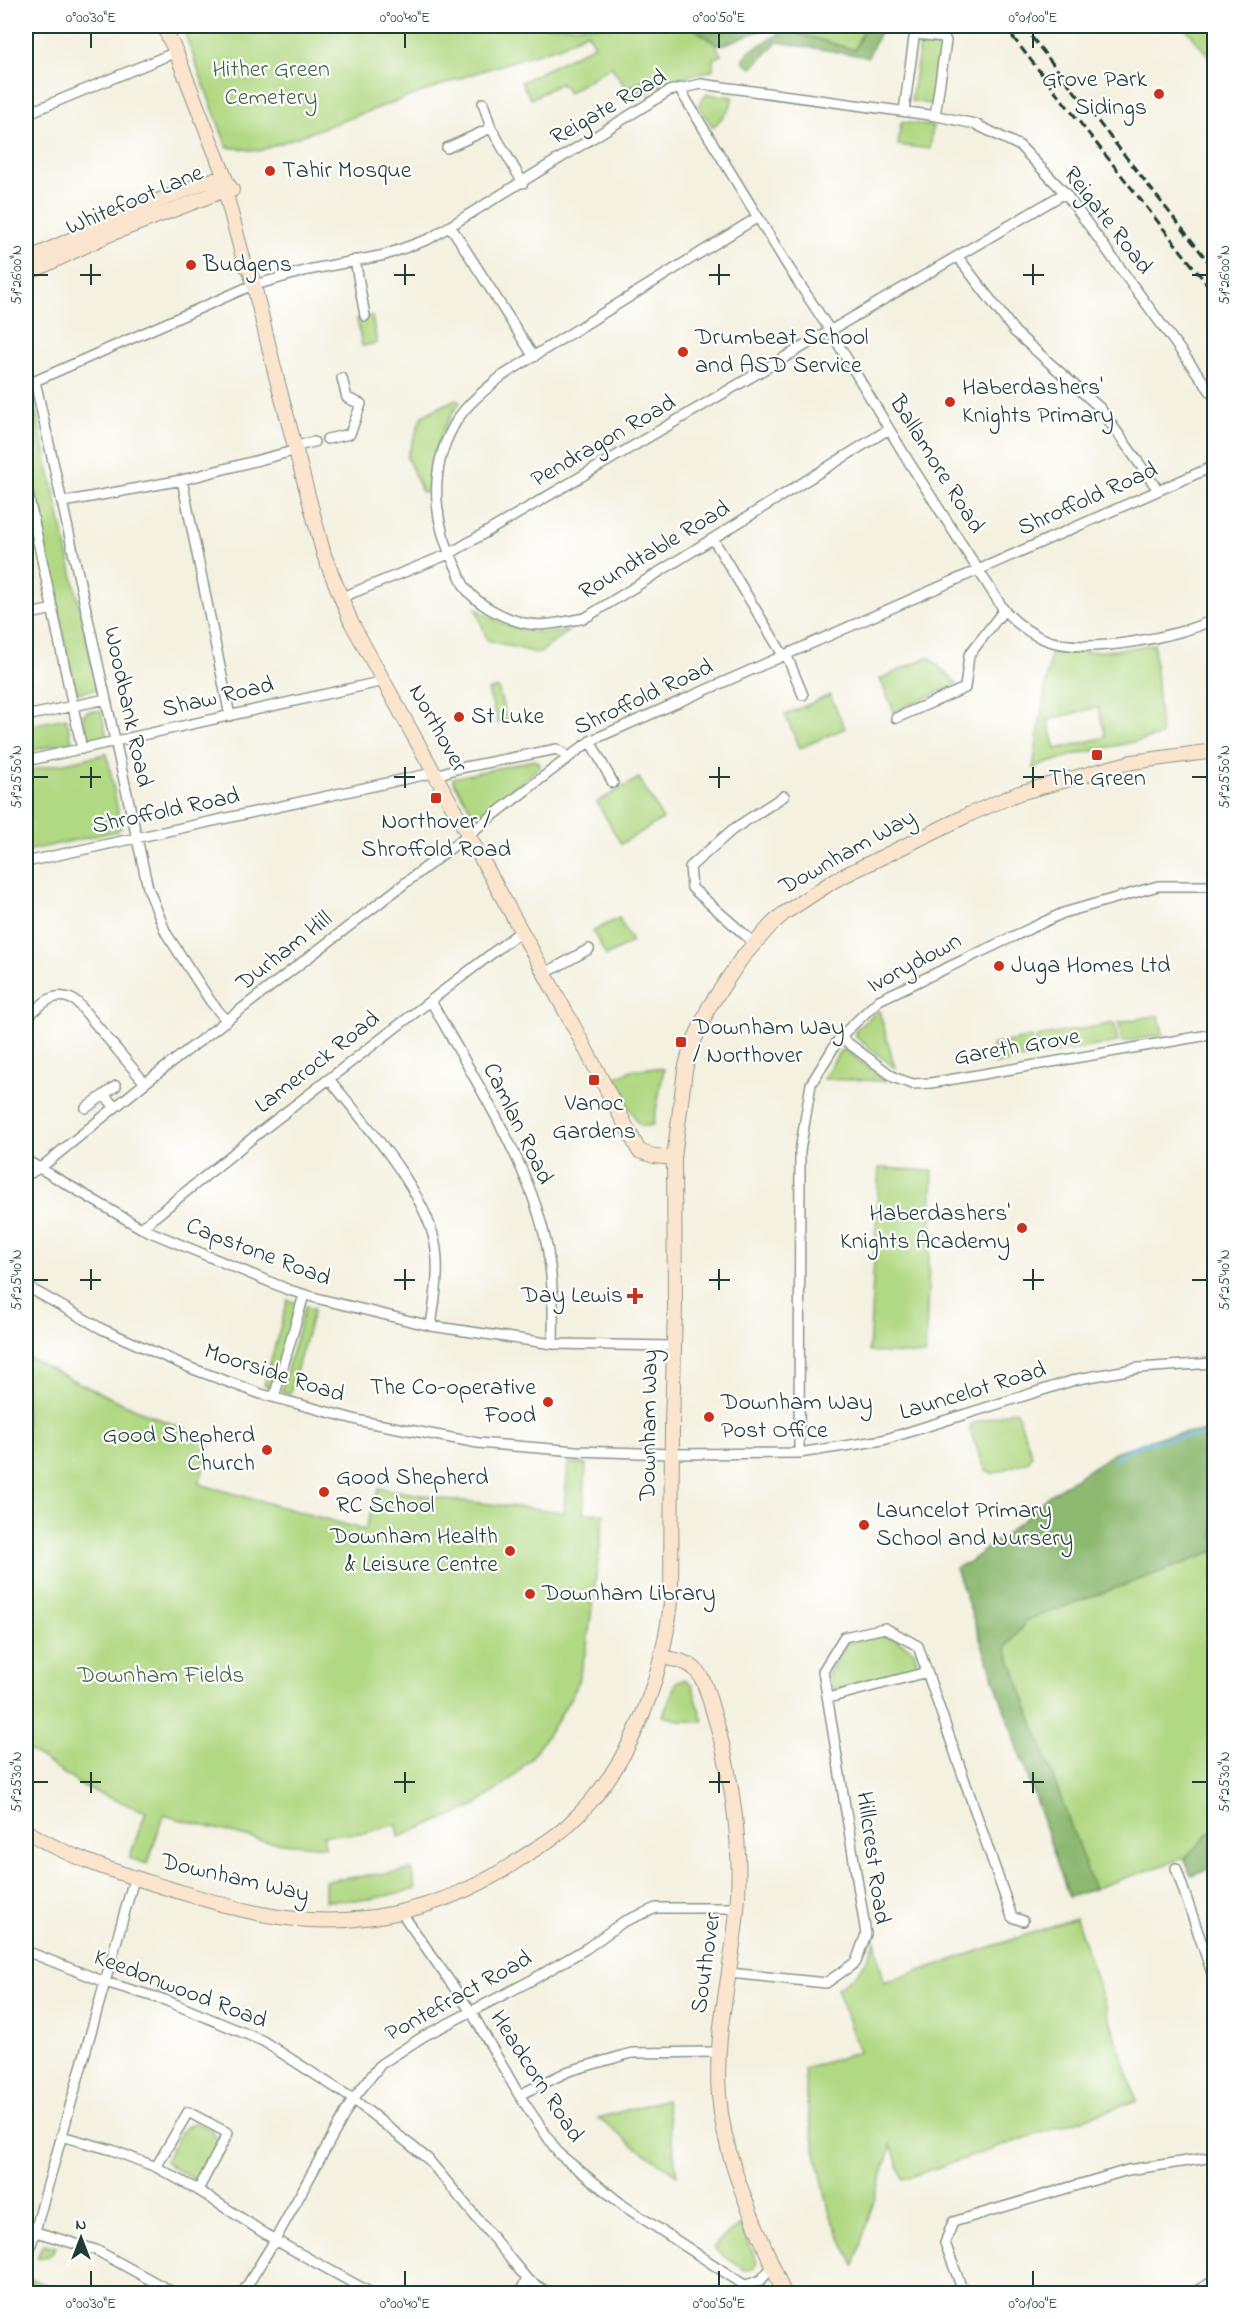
<svg xmlns="http://www.w3.org/2000/svg" width="1240" height="2319" font-family="'Indie Flower',sans-serif">
<style>
.green{fill:#b1d882;stroke:#688a5b;stroke-width:1.5;fill-rule:evenodd}
.forest{fill:#8cb870;stroke:#567a52;stroke-width:1.5}
.lines{fill:none;stroke-linecap:round;stroke-linejoin:round}
.stream{stroke:#72b7e9;stroke-width:3}
.street-casing{stroke:#8a978a;stroke-width:12}
.secondary-casing{stroke:#8a978a;stroke-width:16}
.street{stroke:#fff;stroke-width:9}
.secondary{stroke:#fce5cf;stroke-width:14}
.rail{stroke:#1f3d34;stroke-width:3;stroke-dasharray:9 4.5;stroke-linecap:butt}
.ticks{fill:none;stroke:#1f3d34;stroke-width:2}
.poi-dot{fill:#c8321e;stroke:#fff;stroke-width:2}
.labels{text-anchor:middle;dominant-baseline:central;stroke-width:4.5;stroke-linejoin:round;paint-order:stroke}
.park-label{font-size:24px;fill:#446448;stroke:#fff}
.poi-label{font-size:24px;fill:#1f3d34;stroke:#fff;text-anchor:start}
.street-label{font-size:24px;fill:#1f3d34;stroke:#fff}
.neatline{fill:none;stroke:#1f3d34;stroke-width:2}
.ticks-label{font-size:15px;text-anchor:middle;fill:#1f3d34}
</style>
<rect width="100%" height="100%" fill="#fff"/>
<filter id="ink" filterUnits="userSpaceOnUse"><feTurbulence type="fractalNoise" baseFrequency=".0167" numOctaves="2"/><feDisplacementMap in="SourceGraphic" scale="12" xChannelSelector="R" yChannelSelector="G"/><feConvolveMatrix kernelMatrix="1 2 1 2 8 2 1 2 1" color-interpolation-filters="sRGB"/></filter>
<filter id="wash" filterUnits="userSpaceOnUse"><feTurbulence type="fractalNoise" baseFrequency=".008" numOctaves="4" result="noise"/><feDisplacementMap in="SourceGraphic" scale="24" xChannelSelector="R" yChannelSelector="G"/><feGaussianBlur stdDeviation="1.35" result="paint"/><feColorMatrix in="noise" values="0 0 0 0 0 0 0 0 0 0 0 0 0 0 0 0 0 1.4 0 .05"/><feComposite in="paint" operator="in"/></filter>
<g filter="url(#wash)">
<rect width="100%" height="100%" fill="#f4f1e0"/>
<path class="green" d="M182,26H690L715,43L721,55L713,59V69L710,71L673,79L634,100L611,66L568,93L561,83L531,99L521,82L595,45L587,32L561,46L475,73L259,151L227,147Z
M800,26H864C863,35 856,41 855,50L793,32Z
M1184,26H1214V63Z
M921,39L940,41L941,43L932,104L911,101Z
M707,94L733,97L729,110L713,127L698,105Z
M901,122L933,126L930,149L898,145Z
M372,316L377,343L362,346L357,319Z
M32,394L98,689L76,693L26,458V396Z
M456,399L460,402C440,430 430,458 428,493L422,492L407,457L422,416Z
M476,608C505,628 532,636 568,631L539,654L487,640Z
M1154,644L1161,736L1073,755L1033,768L1051,650C1087,654 1119,651 1154,644ZM1098,707L1106,737L1056,749L1048,720Z
M929,657L957,684L894,712L880,679Z
M498,688L507,720L498,723L488,690Z
M830,695L845,728L800,748L785,715Z
M88,711H101L107,737L87,741L83,715Z
M66,718L72,741L26,752V726Z
M107,754L121,828L117,831L26,851V771Z
M534,760L539,763L540,767L480,815L473,813L453,781V778Z
M639,778L663,819L621,844L597,802Z
M619,918L632,942L606,956L593,931Z
M879,1010L895,1068L856,1037L855,1030Z
M1159,1015L1163,1035L1122,1042L1119,1022Z
M1114,1023L1118,1042L1040,1056L1036,1037Z
M1032,1037L1036,1057L995,1064L992,1045Z
M846,1050L886,1081L823,1079L840,1051Z
M649,1068L664,1069L653,1125L643,1126L637,1122L614,1078L632,1070Z
M879,1168L933,1171L925,1355L869,1352Z
M288,1300L297,1303L273,1387L264,1385Z
M305,1306L314,1309L290,1393L281,1391Z
M26,1356C86,1388 147,1416 212,1439L199,1484L365,1530L379,1488L453,1500L564,1512L568,1463L586,1464L583,1513L604,1514L587,1646L576,1688L558,1719L531,1758L509,1781L473,1807L399,1837L397,1824L364,1833L324,1835V1847L262,1841L163,1815L148,1864L129,1858L146,1812L85,1788L26,1748Z
M1016,1410L1032,1455L1029,1461L992,1474L986,1471L970,1431L971,1424Z
M1214,1431V1866L1191,1875L1184,1858L1069,1897L956,1568L969,1562L1022,1521L1048,1496L1118,1451L1167,1435Z
M881,1634L897,1640L914,1651L917,1662L913,1669L834,1690L831,1689L828,1673L847,1643Z
M685,1679L692,1685L703,1722L684,1721L663,1716L676,1682Z
M411,1870L416,1889L372,1899L325,1901V1881Z
M1076,1918L1137,2101L903,2179L891,2145L854,2266L830,2214L815,2148L807,2105L804,2069L859,2052L837,1988C857,1976 868,1963 875,1940L884,1983Z
M666,2099L677,2175L634,2146L598,2118Z
M194,2122L210,2129L218,2140L217,2146L197,2181L164,2162L183,2129Z
M741,2225L757,2262L755,2267L748,2270L743,2269L713,2248L721,2239Z
M42,2245L44,2244L56,2247L49,2256L37,2258Z
M32,2279L64,2293H28Z"/>
<path class="forest" d="M690,26H771L723,45L715,43Z
M793,26H800L793,32L855,50C857,42 863,34 864,26H883L868,57L777,42L752,68L745,64L743,60L749,51Z
M646,77H655L660,83C647,87 637,99 624,96V89L637,84Z
M1214,1431V1551L1180,1565L1027,1620L1006,1648L1094,1889L1069,1897L956,1568L969,1562L1022,1521L1048,1496L1118,1451L1167,1435Z
M1214,1828V1866L1191,1875L1185,1858Z"/>
<g class="lines">
<path class="stream" d="M1114,1460C1135,1438 1186,1437 1214,1434"/>
</g>
</g>
<g filter="url(#ink)">
<g class="lines">
<g class="street-casing">
<path id="street" d="M679,88L789,268L831,332L907,459L1004,610C1016,623 1031,635 1049,641C1088,654 1178,638 1214,619
M483,103L491,128
M904,111L914,38L916,34L944,37L946,41L935,116
M26,114L176,52
M447,148L491,128L523,183
M758,217L502,376C483,392 463,406 452,429C428,474 434,525 457,569C460,576 462,584 467,590C478,604 500,616 517,621C539,629 562,622 585,618L889,429
M451,227L534,357
M958,257L1015,332L1100,408L1158,490
M355,260L365,316
M35,381L148,888L166,933L211,1002L227,1021
M26,385L248,287L308,270L385,255L429,239L669,91L701,84L937,116L975,124L1020,146L1065,193L1214,396
M327,439L350,434L361,404L347,398L342,378
M296,446L314,442
M182,480L230,716
M26,484L82,749
M63,502L182,480L297,450
M713,539L783,655
M340,598L449,554L1065,193
M26,615L53,609
M786,654L803,695
M26,716L106,699
M896,718L965,688L969,655L1004,610
M590,741L613,783
M26,761L384,681
M26,862L428,774L443,773L455,769L557,749L568,757
M754,943L692,888L690,867L732,830L784,796
M544,974L589,949
M431,1001C469,1071 521,1149 542,1226C553,1263 554,1305 553,1344
M26,1018C43,1003 55,988 77,1002L145,1083
M26,1037L28,1040
M840,1037L895,1078L913,1084L931,1083L1214,1034
M329,1079C363,1121 422,1187 434,1239C441,1268 435,1297 431,1326
M115,1107L104,1095L116,1086
M86,1108L104,1095
M26,1160L141,1228L289,1290L320,1299L431,1326L553,1344L673,1346
M26,1176L44,1165L145,1083L590,741L1214,466
M141,1228L260,1132L521,931
M26,1286L102,1329L193,1369L261,1394L361,1421L478,1443L576,1451L671,1454L799,1453L883,1440L1078,1379L1139,1368L1214,1363
M274,1397L304,1295
M799,1453L800,1151L811,1084L840,1037L879,1000L1063,913L1158,886H1214
M828,1698L927,1672
M1176,1868L1214,1979
M401,1912L472,2013L519,2095L559,2154L624,2206L758,2294
M26,1951L105,1982L165,2000L263,2041L353,2099L428,2159L527,2279L550,2294
M729,1973L826,1983L856,1962L866,1934L823,1671L844,1637L885,1628L918,1646L1012,1917L1023,1921
M519,2095L569,2071L632,2053L717,2052
M61,2136L112,2150L156,2167L198,2190L275,2240L373,2294
M156,2167L188,2112L228,2133L198,2190
M26,2229L96,2250L176,2294
M26,2263L134,1879
M746,2285L761,2280L773,2266
M242,2294L275,2240L353,2099L381,2064L424,2036L532,1980L587,1948L623,1922L656,1908H738
M519,2294L527,2279
M964,2294L945,2243L953,2222L1128,2170L1214,2157
M1191,2294L1214,2281"/>
</g>
<g class="secondary-casing">
<path id="secondary" d="M163,26L176,52L227,183L232,190
M227,183V198L245,265L250,269L276,376L324,555L351,622L573,1025L639,1151L654,1156L674,1158
M26,260L147,205L203,183L213,180L227,183
M26,274L108,235L217,193L227,183
M662,1657C674,1660 688,1661 696,1670C705,1680 708,1695 712,1708C731,1768 743,1846 737,1910C732,1972 714,2033 719,2095C724,2166 759,2229 784,2294
M26,1831C72,1859 113,1871 164,1887C211,1901 260,1918 310,1920C384,1924 460,1901 520,1859C536,1848 554,1839 568,1825C630,1769 661,1683 671,1603L672,1427L675,1306L674,1158L685,1070L690,1050L709,1007L741,959L771,925L783,914L835,880L970,814L1019,793L1132,762L1214,751"/>
</g>
<use href="#street" class="street"/>
<use href="#secondary" class="secondary"/>
<path class="rail" d="M1004,26L1214,293
M1023,26L1214,269"/>
</g>
</g>
<path class="ticks" d="M91,33V48M405,33V48M719,33V48M1033,33V48M91,264V285M405,264V285M719,264V285M1033,264V285M33,275H48M80,275H101M394,275H415M709,275H730M1023,275H1044M1192,275H1207M91,767V788M405,767V788M719,767V788M1033,767V788M33,777H48M80,777H101M394,777H415M709,777H730M1023,777H1044M1192,777H1207M91,1269V1290M405,1269V1290M719,1269V1290M1033,1269V1290M33,1280H48M80,1280H101M394,1280H415M709,1280H730M1023,1280H1044M1192,1280H1207M91,1772V1793M405,1772V1793M719,1772V1793M1033,1772V1793M33,1782H48M80,1782H101M394,1782H415M709,1782H730M1023,1782H1044M1192,1782H1207M91,2271V2286M405,2271V2286M719,2271V2286M1033,2271V2286"/>
<g class="poi-dot">
<circle cx="1159" cy="94" r="6"/>
<circle cx="270" cy="171" r="6"/>
<circle cx="191" cy="265" r="6"/>
<circle cx="683" cy="352" r="6"/>
<circle cx="950" cy="402" r="6"/>
<circle cx="459" cy="717" r="6"/>
<rect x="1091" y="749" width="12" height="12" rx="3"/>
<rect x="430" y="792" width="12" height="12" rx="3"/>
<circle cx="999" cy="966" r="6"/>
<rect x="675" y="1036" width="12" height="12" rx="3"/>
<rect x="588" y="1074" width="12" height="12" rx="3"/>
<circle cx="1022" cy="1228" r="6"/>
<path d="M632 1287h6v6h6v6h-6v6h-6v-6h-6v-6h6z"/>
<circle cx="548" cy="1402" r="6"/>
<circle cx="709" cy="1417" r="6"/>
<circle cx="267" cy="1450" r="6"/>
<circle cx="324" cy="1492" r="6"/>
<circle cx="864" cy="1525" r="6"/>
<circle cx="510" cy="1551" r="6"/>
<circle cx="530" cy="1594" r="6"/>
</g>
<g class="labels">
<g class="park-label">
<text x="271" y="70">Hither Green<tspan x="271" dy="28">Cemetery</tspan></text>
<text x="161" y="1676">Downham Fields</text>
</g>
<g class="poi-label">
<text x="1147" y="80" text-anchor="end">Grove Park<tspan x="1147" dy="28">Sidings</tspan></text>
<text x="282" y="171">Tahir Mosque</text>
<text x="203" y="265">Budgens</text>
<text x="695" y="338">Drumbeat School<tspan x="695" dy="28">and ASD Service</tspan></text>
<text x="962" y="388">Haberdashers'<tspan x="962" dy="28">Knights Primary</tspan></text>
<text x="471" y="717">St Luke</text>
<text x="1097" y="779" text-anchor="middle">The Green</text>
<text x="436" y="822" text-anchor="middle">Northover /<tspan x="436" dy="28">Shroffold Road</tspan></text>
<text x="1011" y="966">Juga Homes Ltd</text>
<text x="693" y="1028">Downham Way<tspan x="693" dy="28">/ Northover</tspan></text>
<text x="594" y="1104" text-anchor="middle">Vanoc<tspan x="594" dy="28">Gardens</tspan></text>
<text x="1010" y="1214" text-anchor="end">Haberdashers'<tspan x="1010" dy="28">Knights Academy</tspan></text>
<text x="623" y="1296" text-anchor="end">Day Lewis</text>
<text x="536" y="1388" text-anchor="end">The Co-operative<tspan x="536" dy="28">Food</tspan></text>
<text x="721" y="1403">Downham Way<tspan x="721" dy="28">Post Office</tspan></text>
<text x="255" y="1436" text-anchor="end">Good Shepherd<tspan x="255" dy="28">Church</tspan></text>
<text x="336" y="1478">Good Shepherd<tspan x="336" dy="28">RC School</tspan></text>
<text x="876" y="1511">Launcelot Primary<tspan x="876" dy="28">School and Nursery</tspan></text>
<text x="498" y="1537" text-anchor="end">Downham Health<tspan x="498" dy="28">&amp; Leisure Centre</tspan></text>
<text x="542" y="1594">Downham Library</text>
</g>
<g class="street-label">
<text transform="translate(609 108) rotate(-30)">Reigate Road</text>
<text transform="translate(135 201) rotate(-23)">Whitefoot Lane</text>
<text transform="translate(1107 221) rotate(52)">Reigate Road</text>
<text transform="translate(604 442) rotate(-30)">Pendragon Road</text>
<text transform="translate(936 465) rotate(58)">Ballamore Road</text>
<text transform="translate(1088 500) rotate(-24)">Shroffold Road</text>
<text transform="translate(655 551) rotate(-31)">Roundtable Road</text>
<text transform="translate(218 698) rotate(-13)">Shaw Road</text>
<text transform="translate(644 698) rotate(-25)">Shroffold Road</text>
<text transform="translate(127 707) rotate(78)">Woodbank Road</text>
<text transform="translate(437 729) rotate(61)">Northover</text>
<text transform="translate(166 812) rotate(-12)">Shroffold Road</text>
<text transform="translate(848 853) rotate(-29)">Downham Way</text>
<text transform="translate(285 952) rotate(-38)">Durham Hill</text>
<text transform="translate(915 964) rotate(-28)">Ivorydown</text>
<text transform="translate(1017 1048) rotate(-10)">Gareth Grove</text>
<text transform="translate(318 1063) rotate(-38)">Lamerock Road</text>
<text transform="translate(517 1124) rotate(64)">Camlan Road</text>
<text transform="translate(258 1253) rotate(21)">Capstone Road</text>
<text transform="translate(274 1374) rotate(18)">Moorside Road</text>
<text transform="translate(973 1392) rotate(-17)">Launcelot Road</text>
<text transform="translate(650 1425) rotate(-89)">Downham Way</text>
<text transform="translate(872 1858) rotate(82)">Hillcrest Road</text>
<text transform="translate(235 1879) rotate(13)">Downham Way</text>
<text transform="translate(707 1963) rotate(-82)">Southover</text>
<text transform="translate(180 1990) rotate(21)">Keedonwood Road</text>
<text transform="translate(459 1997) rotate(-29)">Pontefract Road</text>
<text transform="translate(536 2077) rotate(57)">Headcorn Road</text>
</g>
</g>
<rect width="1240" height="2319" fill="none" stroke="#fff" stroke-width="66"/>
<g transform="translate(81 2238)" stroke="#ffffff" stroke-width="4.5" paint-order="stroke">
<path d="M0-4.5L10 22L0 15L-10 22Z" fill="#1f3d34"/>
<text y="-9" font-size="16" font-weight="bold" text-anchor="middle" fill="#1f3d34">N</text>
</g>
<rect x="33" y="33" width="1174" height="2253" class="neatline"/>
<g class="ticks-label">
<text x="91" y="22">0°00'30"E</text>
<text x="405" y="22">0°00'40"E</text>
<text x="719" y="22">0°00'50"E</text>
<text x="1033" y="22">0°01'00"E</text>
<text transform="translate(16 275) rotate(-90)" y="5">51°26'00"N</text>
<text transform="translate(1224 275) rotate(-90)" y="5">51°26'00"N</text>
<text transform="translate(16 777) rotate(-90)" y="5">51°25'50"N</text>
<text transform="translate(1224 777) rotate(-90)" y="5">51°25'50"N</text>
<text transform="translate(16 1280) rotate(-90)" y="5">51°25'40"N</text>
<text transform="translate(1224 1280) rotate(-90)" y="5">51°25'40"N</text>
<text transform="translate(16 1782) rotate(-90)" y="5">51°25'30"N</text>
<text transform="translate(1224 1782) rotate(-90)" y="5">51°25'30"N</text>
<text x="91" y="2308">0°00'30"E</text>
<text x="405" y="2308">0°00'40"E</text>
<text x="719" y="2308">0°00'50"E</text>
<text x="1033" y="2308">0°01'00"E</text>
</g>
</svg>
